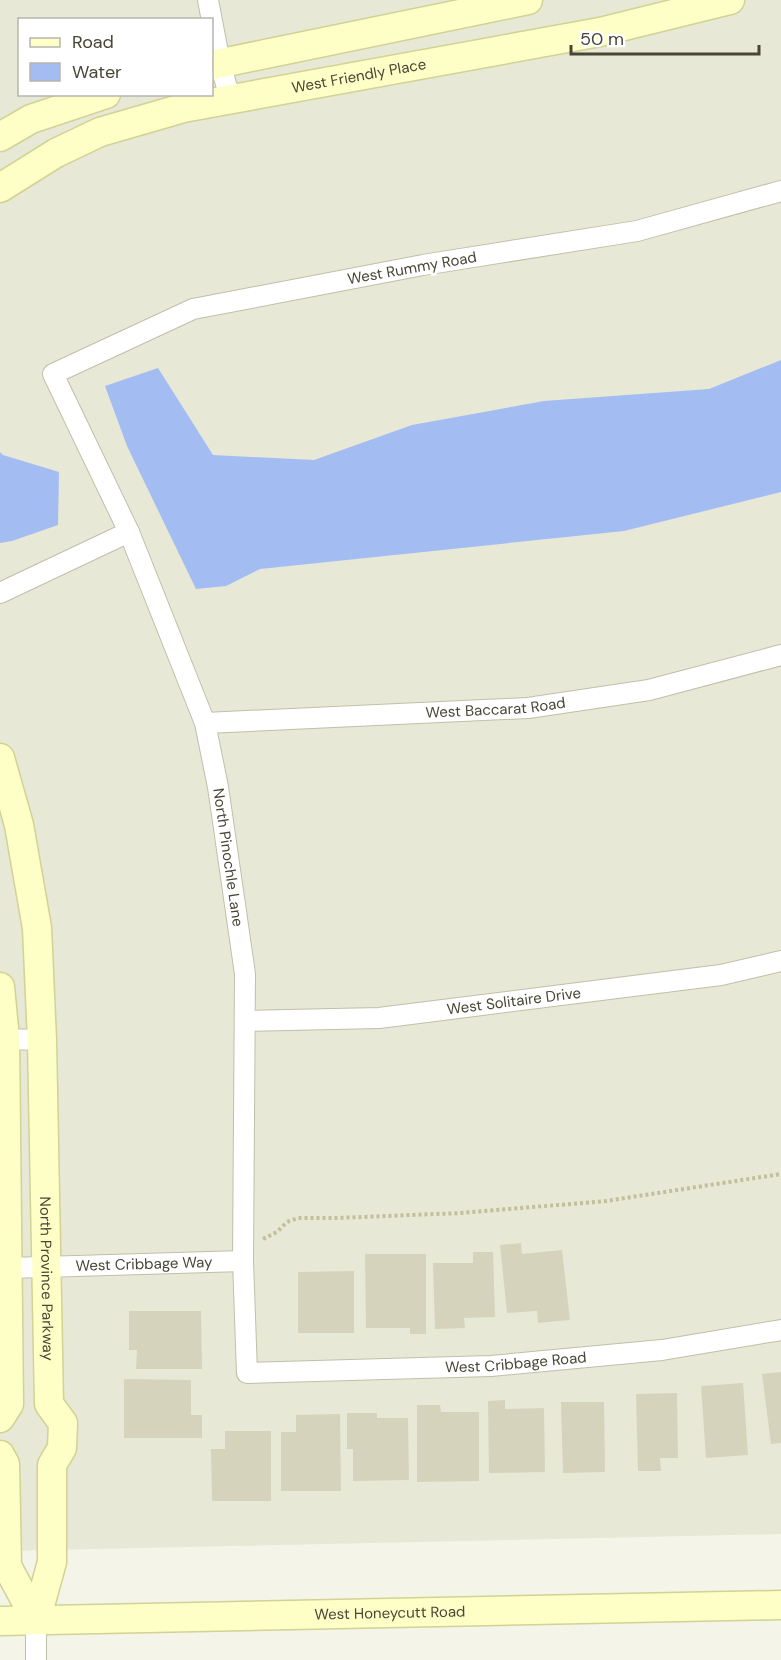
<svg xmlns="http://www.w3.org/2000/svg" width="781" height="1660" font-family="'DM Sans',sans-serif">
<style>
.residential{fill:#e8e8d6;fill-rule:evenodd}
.water{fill:#a3bcf2}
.building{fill:#d6d3bd}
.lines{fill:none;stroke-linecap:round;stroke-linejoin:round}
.street-casing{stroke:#c0bfaa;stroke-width:22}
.secondary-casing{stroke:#d1d294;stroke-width:31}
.path{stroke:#c2bf9b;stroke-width:4;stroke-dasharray:3 3;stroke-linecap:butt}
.street{stroke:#fff;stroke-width:20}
.secondary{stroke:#fdffc7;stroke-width:28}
.labels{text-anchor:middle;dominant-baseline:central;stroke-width:6;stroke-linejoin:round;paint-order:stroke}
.street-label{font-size:15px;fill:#484636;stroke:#fff}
</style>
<rect width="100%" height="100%" fill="#f4f4e8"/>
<path class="residential" d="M0,0H781V1534L0,1551ZM20,20H212V94H20Z"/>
<path class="water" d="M781,360V492L624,531L260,569L226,586L196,589L127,446L105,386L158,368L213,455L314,460L412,425L544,401L709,389Z
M0,452L3,455L59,472L58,525L12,541L0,543Z"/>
<path class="building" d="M521,1243L522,1254L562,1250L570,1320L538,1323L537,1311L507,1313L500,1245Z
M473,1252H493L495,1317L464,1318L465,1328L435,1329L433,1263H473Z
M365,1254H426V1334H410V1328H366Z
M354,1271V1333H298V1272Z
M129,1311H201L202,1369H136L137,1350H129Z
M781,1372V1443L771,1444L762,1374Z
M124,1379L191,1380V1415H202V1438H124Z
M743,1383L748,1455L706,1458L701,1386Z
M677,1393L678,1458H660L661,1471H638L636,1394Z
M505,1400V1409L544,1408L545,1472L489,1473L488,1401Z
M561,1402H604L605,1472L563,1473Z
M417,1405H440L441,1412H479V1481L417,1482Z
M347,1413H377V1418H408L409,1480L353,1481V1449H347Z
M340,1414L341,1491H281V1432H296V1415Z
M225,1431H271V1501H212L211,1449H225Z"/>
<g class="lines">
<g class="street-casing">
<g id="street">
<path d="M208,0L220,63L230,98"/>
<path id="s1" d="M781,191L637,231L423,265L193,309L53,374L129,532L205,723L218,787L245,974L243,1261L247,1373L491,1366L662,1350L781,1330"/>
<path d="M0,593L129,532"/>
<path id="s2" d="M205,723L528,708L649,690L781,655"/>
<path id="s3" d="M245,1021L379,1018L721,975L781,961"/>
<path d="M0,1039L42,1040"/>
<path id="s4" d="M9,1268L243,1261"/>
<path d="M36,1620V1660"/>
</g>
</g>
<g class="secondary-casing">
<g id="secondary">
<path d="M212,65L528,0"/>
<path d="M0,137L31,119L106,94"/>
<path id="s5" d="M0,188L56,153L100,132L183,108L600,32L730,0"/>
<path id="s6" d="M0,758L19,825L37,928L42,1040L49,1404L63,1423L62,1448L52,1465V1562L36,1620"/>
<path d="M0,987L5,1039L9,1404L0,1418"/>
<path d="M0,1455L5,1464L7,1566L36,1620"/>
<path id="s7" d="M0,1621L781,1605"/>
</g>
</g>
<path class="path" d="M263,1239L277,1232L287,1222L298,1218H337L461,1213L606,1201L781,1174"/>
<use href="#street" class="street"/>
<use href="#secondary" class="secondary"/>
</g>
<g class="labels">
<g class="street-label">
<text stroke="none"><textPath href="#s5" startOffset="380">West Friendly Place</textPath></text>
<text transform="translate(412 268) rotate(-10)">West Rummy Road</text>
<text stroke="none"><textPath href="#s2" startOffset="291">West Baccarat Road</textPath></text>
<text stroke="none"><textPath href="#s1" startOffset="1272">North Pinochle Lane</textPath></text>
<text stroke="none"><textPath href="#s3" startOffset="270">West Solitaire Drive</textPath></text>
<text stroke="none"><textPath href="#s4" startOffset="135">West Cribbage Way</textPath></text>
<text stroke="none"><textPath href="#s6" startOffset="525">North Province Parkway</textPath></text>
<text stroke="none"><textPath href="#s1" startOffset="2058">West Cribbage Road</textPath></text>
<text stroke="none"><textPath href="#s7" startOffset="390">West Honeycutt Road</textPath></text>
</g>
</g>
<rect x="18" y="18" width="195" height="78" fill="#ffffff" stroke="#b6b5af" stroke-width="1.5"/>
<rect x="30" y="38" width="30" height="9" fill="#fdffc7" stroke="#b6b5af" stroke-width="1.5"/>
<text x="72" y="48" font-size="18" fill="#484636">Road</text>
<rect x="30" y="63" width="30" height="18" fill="#a3bcf2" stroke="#b6b5af" stroke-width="1.5"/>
<text x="72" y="78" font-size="18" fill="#484636">Water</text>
<path d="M571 45v9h188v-9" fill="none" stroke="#484636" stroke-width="3"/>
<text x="580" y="45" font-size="18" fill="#484636" stroke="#ffffff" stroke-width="4.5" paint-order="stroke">50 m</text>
</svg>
